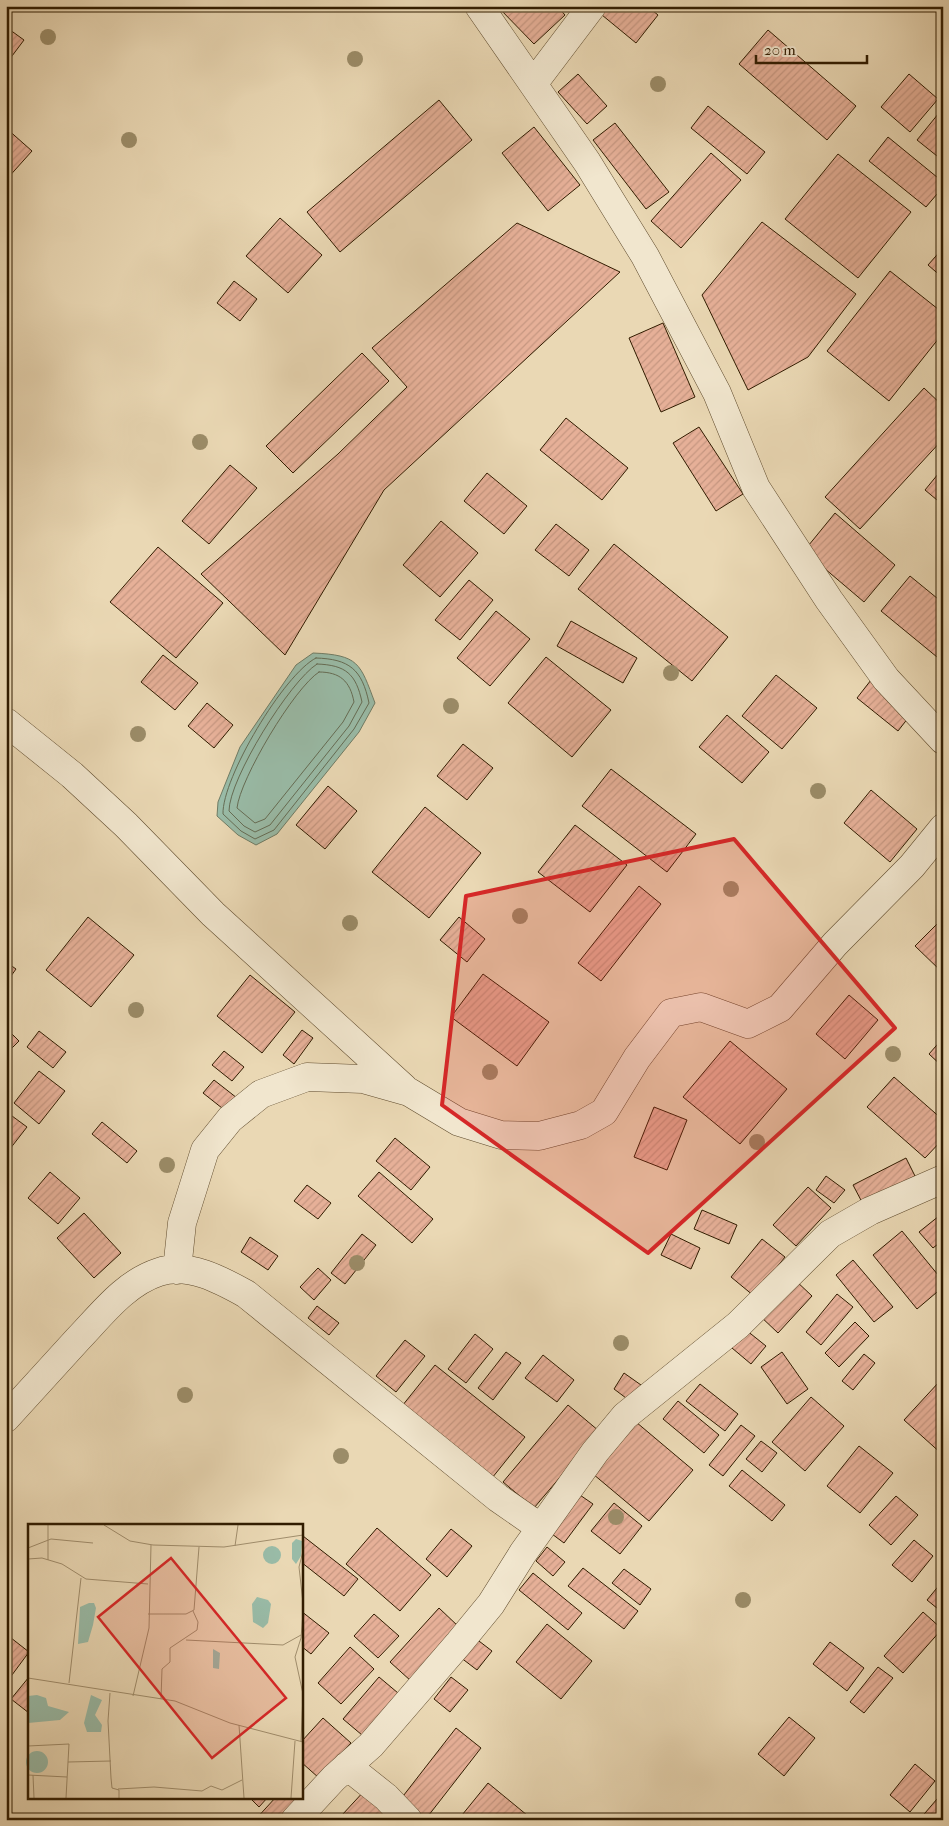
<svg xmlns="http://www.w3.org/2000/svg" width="949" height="1826" font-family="'IM FELL French Canon',serif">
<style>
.water{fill:#99bba7;stroke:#6f7b64}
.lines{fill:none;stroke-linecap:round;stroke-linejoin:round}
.shore{stroke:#656c54;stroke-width:1}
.building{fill:url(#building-hatch);stroke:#311c00}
.street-casing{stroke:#5f4b2d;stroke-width:29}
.street{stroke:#f1e6ce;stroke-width:28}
.tree{fill:#9b8c68}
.marked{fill:#d62828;fill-opacity:0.2;stroke:#d62828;stroke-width:4;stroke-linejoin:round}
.inset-road{fill:none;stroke:#a08d6c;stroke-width:1}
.view{fill:#d62828;fill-opacity:0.15;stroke:#d62828;stroke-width:2.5}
.inset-edge{fill:none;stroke:#311c00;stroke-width:2.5}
</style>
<defs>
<pattern id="building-hatch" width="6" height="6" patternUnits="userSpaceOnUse" patternTransform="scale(1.25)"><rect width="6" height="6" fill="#e6b098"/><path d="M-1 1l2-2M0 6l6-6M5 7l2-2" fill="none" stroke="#c69781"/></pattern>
</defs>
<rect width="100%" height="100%" fill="#ead8b4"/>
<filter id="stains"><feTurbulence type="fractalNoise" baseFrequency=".004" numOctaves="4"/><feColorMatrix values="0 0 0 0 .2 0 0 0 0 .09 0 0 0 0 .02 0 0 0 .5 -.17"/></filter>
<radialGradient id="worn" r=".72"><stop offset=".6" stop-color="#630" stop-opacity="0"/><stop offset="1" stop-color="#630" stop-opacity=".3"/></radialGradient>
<path class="water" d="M313,653C359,655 360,663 375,703L359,732L277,834L256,845L238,835L217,816L218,802L240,747L296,665Z"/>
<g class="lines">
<path class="shore" d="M316,658C349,659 362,669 369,703L354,729L274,830L255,839L241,831L223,814C222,778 284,674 316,658Z
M317,664C346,665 356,674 362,702L349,726L270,825L255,832L244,826L229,811C229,779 290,681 317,664Z
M319,672C340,672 350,681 354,702L343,722L265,819L255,823L237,808C240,779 294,688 319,672Z"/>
</g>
<path class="building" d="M497,6H557L565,15L534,44Z
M609,6H647L658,15L636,43L602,15Z
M6,27L24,40L6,64Z
M768,30L856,106L827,140L739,64Z
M578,74L607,106L587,124L558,92Z
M909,74L938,99L910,132L881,107Z
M439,100L472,140L340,252L307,212Z
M708,106L765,152L747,174L691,128Z
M943,108V149L937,156L917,140Z
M615,123L669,192L646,209L593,140Z
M534,127L580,185L548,211L502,153Z
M6,128L32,151L6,180Z
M888,137L943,182V187L926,207L869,161Z
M711,153L741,180L681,248L651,221Z
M838,154L911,212L858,278L785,219Z
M280,218L322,255L288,293L246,256Z
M762,222L856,294L808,357L748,390L702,295Z
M517,223L620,272L384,490L285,655L201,574L338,454L407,387L372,348Z
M943,248V278L928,265Z
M890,271L943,313V333L889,401L827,351Z
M234,281L257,299L240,321L217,303Z
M663,323L695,397L661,412L629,338Z
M362,353L389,381L293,473L266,446Z
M924,388L943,406V439L860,529L825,497Z
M566,418L628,468L602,500L540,450Z
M699,427L743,494L716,511L673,443Z
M230,465L257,488L209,544L182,521Z
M943,468V505L925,490Z
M487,473L527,506L504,534L464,501Z
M835,513L895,565L864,602L804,551Z
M441,521L478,553L440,597L403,565Z
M556,524L589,550L569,576L535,550Z
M614,544L728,637L692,681L578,589Z
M158,547L223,603L176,658L110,602Z
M910,576L943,603V650L937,657L881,611Z
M469,580L493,600L460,640L435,620Z
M496,611L530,639L490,686L457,658Z
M571,621L637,658L623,683L557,646Z
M163,655L198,683L175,710L141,682Z
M546,657L611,710L572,757L508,703Z
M776,675L817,708L782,749L742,716Z
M871,680L912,713L898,731L857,698Z
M207,703L233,725L214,748L188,726Z
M727,715L769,752L742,783L699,747Z
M463,744L493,768L467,800L437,776Z
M611,769L696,834L667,872L582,806Z
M328,786L357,811L325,849L296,825Z
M871,790L917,829L890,862L844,823Z
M425,807L481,853L429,918L372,872Z
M575,825L627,865L590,912L538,872Z
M639,886L661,904L601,981L578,963Z
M88,917L134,955L91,1007L46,970Z
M459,917L485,939L467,962L440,940Z
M943,918V973L915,946Z
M6,962L16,969L6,983Z
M483,974L549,1022L517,1066L451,1017Z
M250,975L295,1012L262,1053L217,1016Z
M849,995L878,1020L845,1059L816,1034Z
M6,1028L19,1041L6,1054Z
M302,1030L313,1038L294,1064L283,1055Z
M39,1031L66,1052L53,1068L27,1047Z
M943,1038V1067L929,1054Z
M730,1041L787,1089L740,1144L683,1097Z
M224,1051L244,1067L232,1081L212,1065Z
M39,1071L65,1091L39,1124L14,1103Z
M894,1077L943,1120V1139L925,1158L867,1107Z
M214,1080L237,1098L227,1112L203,1093Z
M654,1107L687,1120L667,1170L634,1157Z
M8,1113L27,1127L6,1154V1115Z
M102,1122L137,1151L127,1163L92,1134Z
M395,1138L430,1167L411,1190L376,1161Z
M906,1158L915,1176L863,1204L853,1185Z
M50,1172L80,1198L58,1224L28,1198Z
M379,1172L433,1219L412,1243L358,1196Z
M826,1176L845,1190L834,1203L816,1190Z
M307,1185L331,1203L318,1219L294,1201Z
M808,1187L831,1208L796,1246L773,1225Z
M702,1210L737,1225L729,1244L694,1229Z
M84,1213L121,1253L94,1278L57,1238Z
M939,1216L943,1221V1240L933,1248L919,1232Z
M902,1231L943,1281V1287L917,1309L873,1255Z
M362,1234L376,1245L345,1284L331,1273Z
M671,1234L700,1248L691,1269L661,1255Z
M250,1237L278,1256L268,1270L241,1252Z
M762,1239L785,1257L754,1296L731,1277Z
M853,1260L893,1307L874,1322L836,1275Z
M318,1268L331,1280L314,1300L300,1287Z
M794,1279L812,1296L778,1333L759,1315Z
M837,1294L853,1307L821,1345L806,1332Z
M317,1306L339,1323L329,1335L308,1318Z
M855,1322L869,1336L839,1367L825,1353Z
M746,1330L766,1346L751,1364L732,1348Z
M475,1334L493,1349L466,1383L448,1369Z
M405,1340L425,1356L396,1392L376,1376Z
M506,1352L521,1363L493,1400L478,1388Z
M782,1352L808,1389L787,1404L761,1367Z
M864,1354L875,1363L853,1390L842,1381Z
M543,1355L574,1380L557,1402L525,1378Z
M435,1365L525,1437L488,1483L398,1411Z
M624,1373L641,1385L630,1401L614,1389Z
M939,1382L943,1385V1455L904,1420Z
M700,1384L738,1414L725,1431L686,1401Z
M811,1397L844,1426L805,1471L772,1442Z
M678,1401L719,1435L704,1453L663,1419Z
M568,1405L599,1431L534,1508L503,1482Z
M636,1422L693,1470L649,1521L593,1474Z
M741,1425L755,1436L723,1476L709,1465Z
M761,1441L777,1453L762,1472L746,1459Z
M859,1446L893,1473L860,1513L827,1486Z
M742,1470L785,1505L772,1521L729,1486Z
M577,1493L593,1504L564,1543L548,1531Z
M896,1496L918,1515L891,1545L869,1525Z
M614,1503L642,1526L620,1554L591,1531Z
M377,1528L431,1575L400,1611L346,1564Z
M451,1529L472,1546L447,1577L426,1559Z
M303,1536L358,1579L344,1596L301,1562Z
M914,1540L933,1556L912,1582L892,1565Z
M547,1547L565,1562L553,1576L536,1561Z
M583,1568L638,1611L624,1629L568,1586Z
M624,1569L651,1589L640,1605L612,1583Z
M533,1573L582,1613L568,1630L519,1590Z
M941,1583L943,1584V1613L927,1600Z
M439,1608L459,1627L411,1681L390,1662Z
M301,1611L329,1633L311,1654L301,1646Z
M923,1612L942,1629L903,1673L884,1656Z
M374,1614L399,1636L378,1658L354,1636Z
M547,1624L592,1661L561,1699L516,1662Z
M6,1634L29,1652L9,1679L6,1676Z
M475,1638L492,1651L477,1670L460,1657Z
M830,1642L864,1668L847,1691L813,1664Z
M350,1647L374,1669L341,1704L318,1683Z
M878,1667L893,1678L864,1713L850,1702Z
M29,1677V1713L11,1699Z
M379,1677L398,1693L362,1735L343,1719Z
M451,1677L468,1690L450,1712L434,1699Z
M789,1717L815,1738L784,1776L758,1754Z
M323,1718L351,1743L319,1778L301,1762V1742Z
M456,1728L481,1748L425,1820L400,1800Z
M915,1764L935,1781L910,1812L890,1795Z
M488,1783L533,1820H458Z
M366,1789L401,1820H347L342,1815Z
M943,1792V1820H919Z
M249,1797H268L259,1807Z
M276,1797H300L280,1820H255Z"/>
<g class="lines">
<g class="street-casing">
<path id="street" d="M479,6L587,162L645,256L717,393L756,488L829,600L886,679L943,740
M533,84L592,6
M6,722L72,775L126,825L213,914L404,1088
M177,1270L182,1223L205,1150L230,1119L261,1094L307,1077L363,1079L409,1092L459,1122L501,1135L539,1136L581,1125L604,1112L637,1058L671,1013L701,1007L748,1024L780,1008L835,944L912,866L943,828
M6,1418C30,1392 54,1365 78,1339C102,1314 125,1283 159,1272C188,1262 221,1280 246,1294L498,1498L541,1528
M347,1766L386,1797L408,1820
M295,1820L334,1778L371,1745L459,1643L491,1604L523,1553L595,1452L625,1416L738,1325L830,1234L870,1211L943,1179"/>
</g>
<use href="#street" class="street"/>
</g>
<g class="tree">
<circle cx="48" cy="37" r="8"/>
<circle cx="355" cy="59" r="8"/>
<circle cx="658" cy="84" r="8"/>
<circle cx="129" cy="140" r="8"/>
<circle cx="200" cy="442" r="8"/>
<circle cx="671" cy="673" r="8"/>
<circle cx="451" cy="706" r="8"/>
<circle cx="138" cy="734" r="8"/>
<circle cx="818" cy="791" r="8"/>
<circle cx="731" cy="889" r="8"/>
<circle cx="520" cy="916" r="8"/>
<circle cx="350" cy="923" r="8"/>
<circle cx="136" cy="1010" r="8"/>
<circle cx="893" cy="1054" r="8"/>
<circle cx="490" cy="1072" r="8"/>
<circle cx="757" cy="1142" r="8"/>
<circle cx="167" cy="1165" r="8"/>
<circle cx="357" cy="1263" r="8"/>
<circle cx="621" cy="1343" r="8"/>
<circle cx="185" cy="1395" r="8"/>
<circle cx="341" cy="1456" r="8"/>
<circle cx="616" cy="1517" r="8"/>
<circle cx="743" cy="1600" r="8"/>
</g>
<path class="marked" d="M734,839L895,1028L648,1253L442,1105L466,896Z"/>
<g transform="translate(28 1524)">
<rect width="275" height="275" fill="#ead8b4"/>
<path d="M268,15L274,17L273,32L268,40L264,35V19ZM235 31a9 9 0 1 1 18 0a9 9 0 1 1-18 0ZM229,73L240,76L243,80L240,99L235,104L225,98L224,80ZM61,79H66L68,84L65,101L60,118L50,120L52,83ZM185,125L192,129L191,145L185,144ZM9,171L18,174L20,182L41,188L32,196L0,199V172ZM63,171L74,176L67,191L74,201L73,208H59L56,199ZM-2 238a11 11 0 1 1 22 0a11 11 0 1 1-22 0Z" fill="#99bba7"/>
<path class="inset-road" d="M76,1L102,17L125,21L196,23L275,11M207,22L210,1M0,24L23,15L65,19M275,27L271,43L275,79M0,35L14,34L34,40L58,55L120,60M20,36V1M120,90H158L166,86L171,23M158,116L255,121L273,111M0,154L147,177L202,199L275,218M41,159L53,54M82,169L80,197L83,254L84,264L91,266V274M105,172L121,104L123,21M133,175L134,145L142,138V124L169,106L170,98L165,87M211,201L216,274M273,217L275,170L267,133L273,114L275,89M0,222L41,220L40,238L83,237M0,251L39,253M5,251L6,274M90,265L126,263L174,267L183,262L194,266L214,256M38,274L40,238M263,274L267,217"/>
<path class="view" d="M143,34L258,174L184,234L70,93Z"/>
<rect width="275" height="275" class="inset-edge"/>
</g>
<rect width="949" height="1826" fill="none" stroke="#ead8b4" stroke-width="25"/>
<rect x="8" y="8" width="934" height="1811" fill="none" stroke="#311c00" stroke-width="2.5"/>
<rect x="12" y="12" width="924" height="1801" fill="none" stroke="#311c00"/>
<path d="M756 55v8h111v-8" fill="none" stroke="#311c00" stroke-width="2.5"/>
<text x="764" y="55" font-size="15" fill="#311c00" stroke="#f1e6ce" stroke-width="4" paint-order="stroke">20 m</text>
<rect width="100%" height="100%" filter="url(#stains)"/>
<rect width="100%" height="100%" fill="url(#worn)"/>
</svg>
